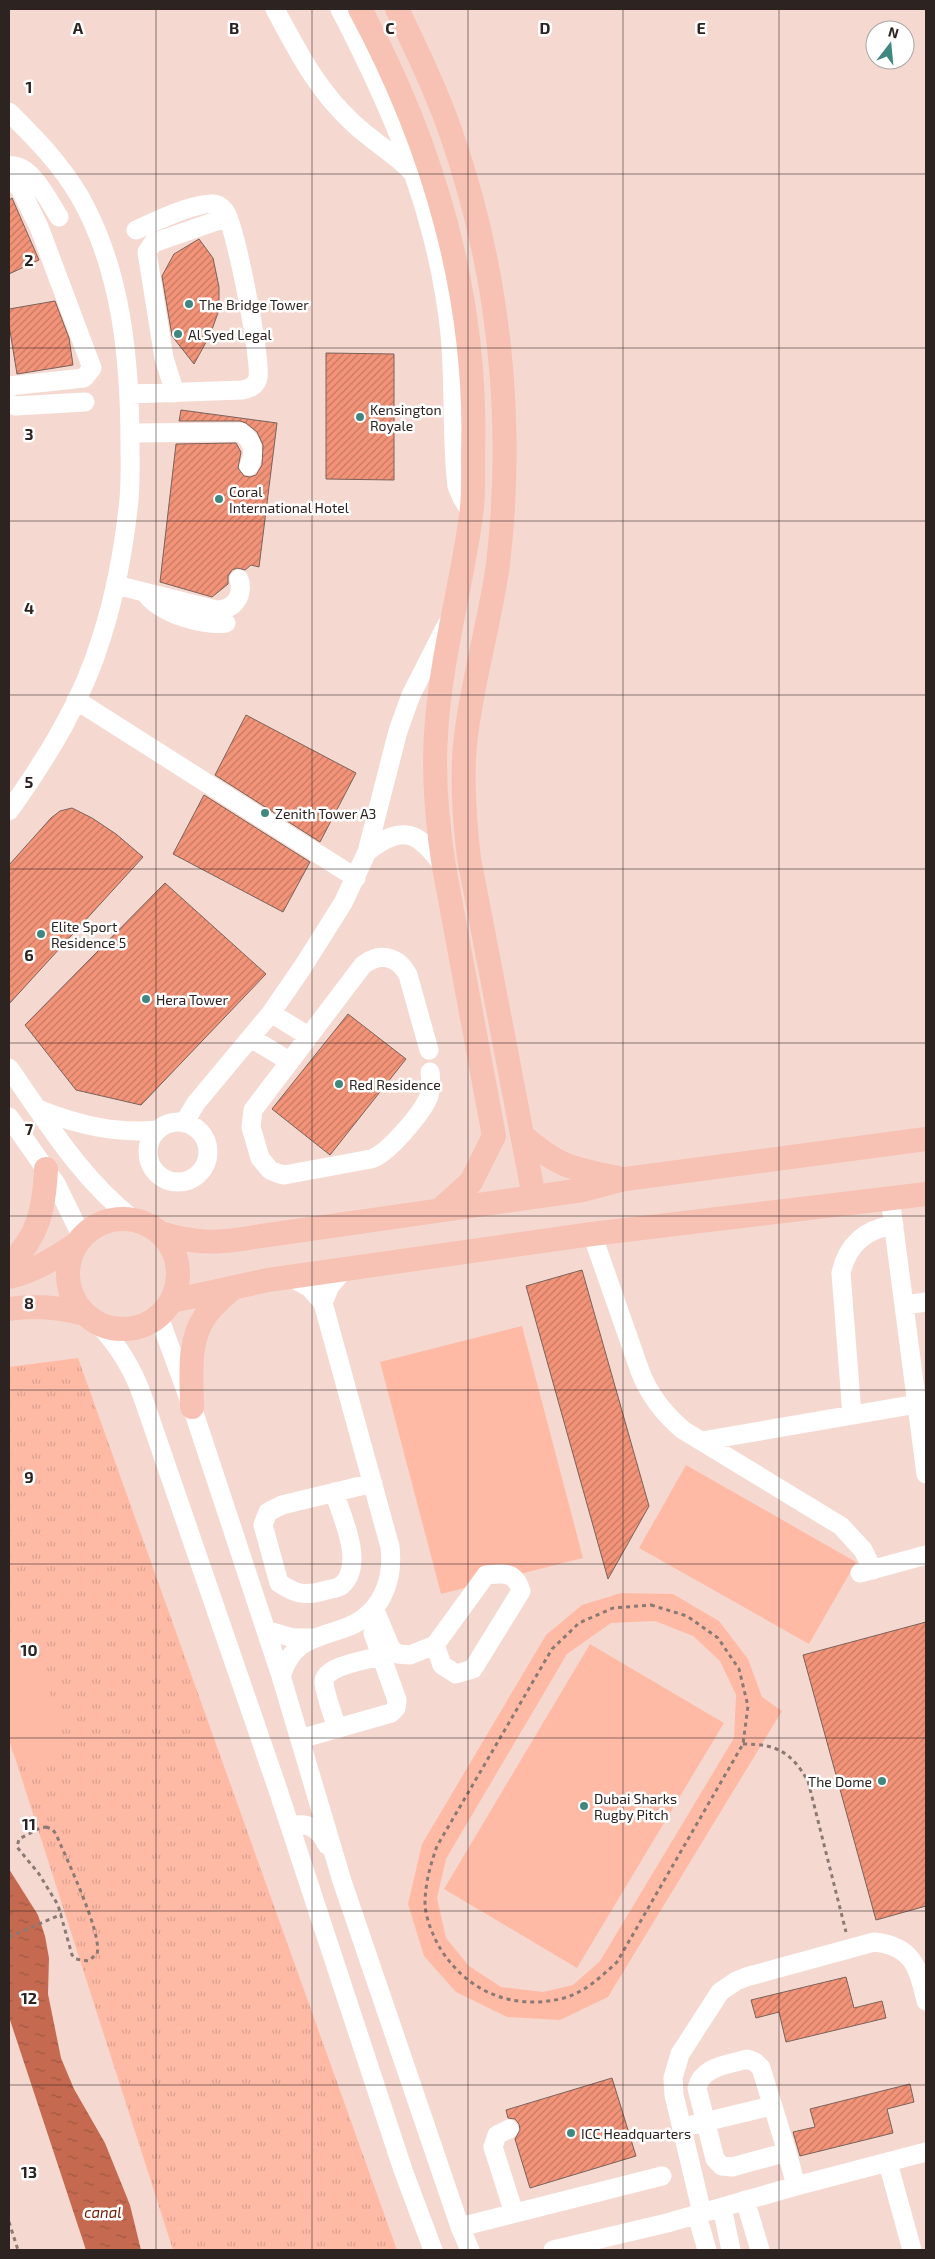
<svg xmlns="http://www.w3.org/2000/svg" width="935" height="2259" font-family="'Exo 2',sans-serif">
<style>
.grass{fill:url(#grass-tufts)}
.pitch{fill:#ffbaa6;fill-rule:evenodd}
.water{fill:url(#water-ripples)}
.building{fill:url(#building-hatch);stroke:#7a625b}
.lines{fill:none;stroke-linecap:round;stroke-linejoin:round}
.path{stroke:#8b7973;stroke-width:3;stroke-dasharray:4 4;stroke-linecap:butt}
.minor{stroke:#fff;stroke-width:19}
.major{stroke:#f7c2b4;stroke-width:24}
.grid{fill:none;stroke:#2d2320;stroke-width:1;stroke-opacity:0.55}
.poi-dot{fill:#40877f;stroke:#fff;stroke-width:2}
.labels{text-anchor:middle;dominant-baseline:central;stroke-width:5;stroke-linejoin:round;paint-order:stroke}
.poi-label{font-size:14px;fill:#2d2320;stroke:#fff;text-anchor:start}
.water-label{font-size:15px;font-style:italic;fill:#742107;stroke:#fff}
.grid-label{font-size:16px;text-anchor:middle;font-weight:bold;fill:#2d2320;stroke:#fff;stroke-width:5;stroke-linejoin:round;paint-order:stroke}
</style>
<defs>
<pattern id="grass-tufts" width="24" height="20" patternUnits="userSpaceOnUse" patternTransform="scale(1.25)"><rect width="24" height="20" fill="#ffbaa6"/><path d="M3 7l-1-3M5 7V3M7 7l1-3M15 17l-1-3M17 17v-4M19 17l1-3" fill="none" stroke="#dba08f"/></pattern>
<pattern id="water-ripples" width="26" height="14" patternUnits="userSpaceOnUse" patternTransform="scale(1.25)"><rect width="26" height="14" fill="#c56a51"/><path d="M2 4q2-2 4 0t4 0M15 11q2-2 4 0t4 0" fill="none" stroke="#a05743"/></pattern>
<pattern id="building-hatch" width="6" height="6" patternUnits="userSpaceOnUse" patternTransform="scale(1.25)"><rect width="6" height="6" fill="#f39479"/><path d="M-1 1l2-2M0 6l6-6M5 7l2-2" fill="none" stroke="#c57863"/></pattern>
</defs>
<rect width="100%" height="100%" fill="#f5d9d1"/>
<path class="grass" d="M78,1358L397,2250H173L9,1739V1367Z"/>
<path class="pitch" d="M522,1326L583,1558L441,1594L380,1362Z
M686,1465L856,1562L809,1644L639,1548Z
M621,1593L673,1594L719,1621L748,1659L762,1697L782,1711L608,1997L560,2020L507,2017L456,1992L424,1956L408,1904L422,1844L546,1635L582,1605ZM655,1621L693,1636L720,1661L736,1695L734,1738L600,1961L573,1985L543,1992L501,1987L469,1966L446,1938L437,1898L446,1859L567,1654L611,1623Z
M590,1644L724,1723L577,1968L444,1889Z
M37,1648L63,1738L53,1758L34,1765L13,1753L9,1739V1655Z"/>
<path class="water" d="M9,1869L38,1915L45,1936L49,1958L48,1994L61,2058L74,2089L105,2143L130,2205L141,2250H86L9,2017Z"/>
<path class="building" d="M12,198L39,260L9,274V200Z
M199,239L213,258L219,287V310L210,335L194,364L172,336L162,276L174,254Z
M55,301L69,338L73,365L17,374L9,325V309Z
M326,353L394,354V480L326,479Z
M181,410L277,423L259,567L251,565L245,570L237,568L232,570L228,576V584L212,597L160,582L176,444L236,443L241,452L238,468L244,476L250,477L256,475L262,465L263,445L257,432L246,423L240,421H179Z
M246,715L356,773L320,842L215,775Z
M204,795L310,862L283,912L173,854Z
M72,808L92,818L116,834L143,857L9,1004V865L51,818L60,811Z
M165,883L266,974L141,1105L76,1090L25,1025Z
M348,1014L406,1059L330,1155L272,1109Z
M582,1270L649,1506L608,1579L526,1286Z
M926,1622V1906L876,1920L803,1655Z
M846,1977L854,2008L882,2001L886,2018L786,2042L779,2012L756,2018L751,2000Z
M612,2078L636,2156L530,2188L515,2139L520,2130L519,2124L515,2119L508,2118L506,2110Z
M910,2084L914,2102L887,2109L893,2133L800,2156L793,2132L815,2127L810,2109Z"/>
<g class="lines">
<path class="path" d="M651,1605L687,1616L718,1638L739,1669L748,1706L743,1744L617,1962C601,1977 585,1992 564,1998C513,2011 467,1992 440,1948C433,1936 426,1919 425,1905C425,1884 430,1866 437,1846L552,1649L579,1623L613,1608Z
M743,1744C777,1744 791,1752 808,1781L846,1932
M46,1827L52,1829L56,1834C65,1856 103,1934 97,1954L88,1961L76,1959L72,1955L58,1905L39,1874L17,1847L19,1839L40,1828Z
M9,1937L62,1914
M9,2222L18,2250"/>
<path class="minor" d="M275,9C297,50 317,90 352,122C370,140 393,152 411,171
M340,9C394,113 438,216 450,334C455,384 451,437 457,486L462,498L472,514
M9,112C36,139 60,163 80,197C122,271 130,361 130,445C130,466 131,488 128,509C123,553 115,595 102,636C83,700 47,758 9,811
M9,166C31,163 48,200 59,217
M9,179L20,188L39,227L92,368L84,378L9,386
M175,393L164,358L147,252L153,243L228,217
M130,394L242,390C250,389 257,385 258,377C261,358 236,230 226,213C224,209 221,207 218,205C203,198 152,223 136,230
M9,403L15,406L85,402
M130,433L240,432C253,440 256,452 249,466
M116,585L216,610C234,610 244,596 239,579
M147,595C162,614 203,626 226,623
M76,700L356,878
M367,852C403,823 419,832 444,867
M271,1013L308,1036
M251,1038L289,1061
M429,1050L408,975C398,956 380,952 363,965L253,1110L251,1127L260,1158L270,1170L277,1173L284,1175L371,1159C388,1154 423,1112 429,1096C431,1088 431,1080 430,1072
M9,1068C47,1122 81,1179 134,1220
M38,1109C78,1125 115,1134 158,1130
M9,1117L56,1184L82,1237
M148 1152a30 30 0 1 1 60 0a30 30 0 1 1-60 0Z
M184,1123L196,1103L271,1013L302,968L343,903L367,852L398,731L411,695L447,624
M890,1198L926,1474
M592,1234L640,1371C649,1395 663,1413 683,1430L841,1526L863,1550L873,1570
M323,1303L330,1286L344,1270
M905,1305L926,1302
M159,1317L192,1407L281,1676L342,1881L460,2227L470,2250
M98,1324C118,1345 132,1367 142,1395L278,1790L403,2170L433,2250
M852,1415L841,1273C847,1245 865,1229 894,1225
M702,1441L917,1404
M334,1492C342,1517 365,1564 342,1585C337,1589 329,1589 323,1591C304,1596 296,1594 279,1583L263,1525L268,1512L282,1505L373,1483
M860,1573L926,1555
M374,1608L391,1649L398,1654L410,1655L435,1645L486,1575C504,1573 515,1571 521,1591L473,1669L456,1674L442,1665L435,1645
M266,1630L293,1638H312
M281,1676C293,1640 313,1639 345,1628C381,1615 394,1581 390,1547L323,1303L310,1288L292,1278
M337,1729C333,1714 326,1698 324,1683C322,1666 367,1660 380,1656
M300,1739L391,1713L396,1708L397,1700L373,1633
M290,1826C309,1822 319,1828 327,1845
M747,2059L755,2062L761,2068L787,2152L732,2167L722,2166L715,2159L697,2088C702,2066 728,2065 747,2059Z
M692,2125L771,2106
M509,2129L497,2135L493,2147L514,2213
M787,2152L796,2186
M888,2163L912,2250
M745,2200L760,2250
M722,2207L731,2250
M702,2213L674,2095L673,2078L680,2054L720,1992L736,1981L746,1977L874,1942C913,1946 918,1967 926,2001
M697,2215L707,2250
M460,2227L662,2176
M553,2250L667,2223L796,2186L926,2152"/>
<path class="major" d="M360,9C434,146 478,298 473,454C473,474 474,496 471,516C461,589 440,661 436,734C433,779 437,822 444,867L494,1136L471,1182L440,1210
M397,9C416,49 436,90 451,133C499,270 515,419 498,564C490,622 473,678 466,736C461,776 464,817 469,858L534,1197
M523,1136C560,1168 572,1168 618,1178
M68 1274a55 55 0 1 1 110 0a55 55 0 1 1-110 0Z
M160,1233C198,1245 222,1243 261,1236L583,1190L625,1179L926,1139
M9,1265C39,1236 44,1209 46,1169
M9,1277C33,1272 56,1258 76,1244
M172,1301L268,1280L592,1234L926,1194
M9,1309C35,1305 59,1307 84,1314
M192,1407C192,1376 187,1341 206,1315C214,1304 224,1296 234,1287"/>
</g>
<path class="grid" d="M156,9V2250M312,9V2250M468,9V2250M623,9V2250M779,9V2250M9,174H926M9,348H926M9,521H926M9,695H926M9,869H926M9,1043H926M9,1216H926M9,1390H926M9,1564H926M9,1738H926M9,1911H926M9,2085H926"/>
<g class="poi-dot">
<circle cx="189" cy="304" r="5"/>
<circle cx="178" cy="334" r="5"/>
<circle cx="360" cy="417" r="5"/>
<circle cx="219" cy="499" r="5"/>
<circle cx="265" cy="813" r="5"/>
<circle cx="41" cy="934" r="5"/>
<circle cx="146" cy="999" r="5"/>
<circle cx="339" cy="1084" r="5"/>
<circle cx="882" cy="1781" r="5"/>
<circle cx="584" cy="1806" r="5"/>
<circle cx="571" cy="2133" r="5"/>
</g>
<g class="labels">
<g class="poi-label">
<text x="199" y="304">The Bridge Tower</text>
<text x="188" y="334">Al Syed Legal</text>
<text x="370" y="409">Kensington<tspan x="370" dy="16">Royale</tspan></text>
<text x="229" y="491">Coral<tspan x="229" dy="16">International Hotel</tspan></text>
<text x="275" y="813">Zenith Tower A3</text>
<text x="51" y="926">Elite Sport<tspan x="51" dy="16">Residence 5</tspan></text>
<text x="156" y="999">Hera Tower</text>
<text x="349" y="1084">Red Residence</text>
<text x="872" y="1781" text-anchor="end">The Dome</text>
<text x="594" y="1798">Dubai Sharks<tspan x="594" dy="16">Rugby Pitch</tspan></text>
<text x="581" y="2133">ICC Headquarters</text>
</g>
<g class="water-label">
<text x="103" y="2212">canal</text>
</g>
</g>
<g class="grid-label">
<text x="78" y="34">A</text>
<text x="234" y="34">B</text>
<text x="390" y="34">C</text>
<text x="545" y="34">D</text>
<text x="701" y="34">E</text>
<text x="29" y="93">1</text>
<text x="29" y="266">2</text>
<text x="29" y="440">3</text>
<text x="29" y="614">4</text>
<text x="29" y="788">5</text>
<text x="29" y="961">6</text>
<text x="29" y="1135">7</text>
<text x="29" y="1309">8</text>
<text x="29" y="1483">9</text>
<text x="29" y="1656">10</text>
<text x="29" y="1830">11</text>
<text x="29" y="2004">12</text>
<text x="29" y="2178">13</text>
</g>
<rect width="935" height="2259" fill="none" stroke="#2d2320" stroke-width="20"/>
<g transform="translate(890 45) rotate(16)"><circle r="24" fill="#ffffff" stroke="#aba7a6"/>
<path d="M0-4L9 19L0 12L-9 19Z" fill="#40877f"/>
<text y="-8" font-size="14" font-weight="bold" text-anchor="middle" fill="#2d2320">N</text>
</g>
</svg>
